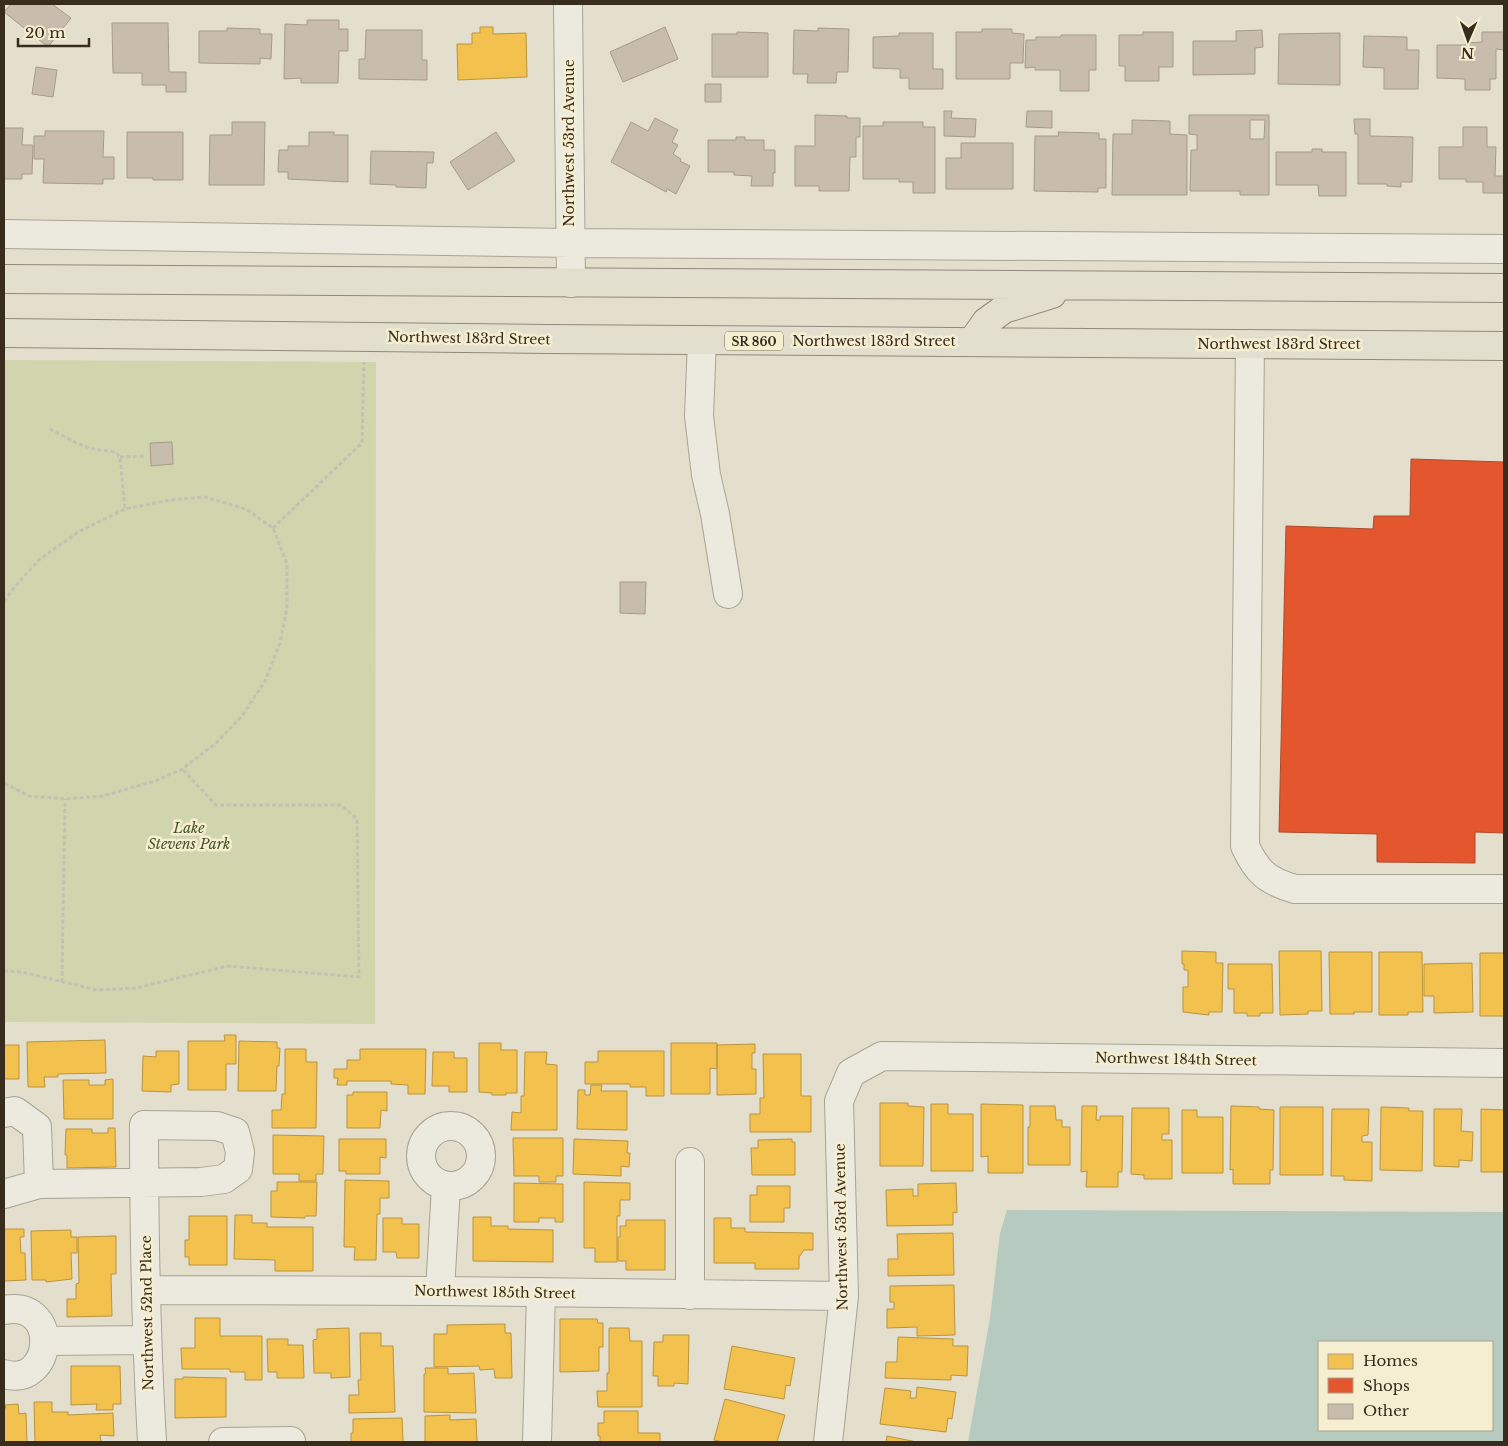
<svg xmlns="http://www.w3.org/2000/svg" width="1508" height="1446" font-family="'Libre Baskerville',serif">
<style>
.green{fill:#d1d5ae}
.water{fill:#b7cac0;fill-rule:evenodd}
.homes{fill:#f2c14e;stroke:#ba943f}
.shops{fill:#e4572e;stroke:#b04a29}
.building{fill:#c8bdad;stroke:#a49b8b;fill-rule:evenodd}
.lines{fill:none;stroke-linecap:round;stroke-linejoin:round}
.minor-casing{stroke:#a9a395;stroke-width:30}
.major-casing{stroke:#8f897c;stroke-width:30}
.path{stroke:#c5c0b4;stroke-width:3;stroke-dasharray:4 2.5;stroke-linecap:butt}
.minor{stroke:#ece9de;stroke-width:28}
.major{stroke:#e3dfcf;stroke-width:28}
.labels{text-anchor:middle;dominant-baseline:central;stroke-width:5;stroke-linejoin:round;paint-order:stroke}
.shield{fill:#f6eed1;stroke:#716653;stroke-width:1}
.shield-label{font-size:12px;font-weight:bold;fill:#382c1d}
.street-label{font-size:14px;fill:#382c1d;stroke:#f6eed1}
.park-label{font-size:14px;font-style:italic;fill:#445424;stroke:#f6eed1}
</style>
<rect width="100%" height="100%" fill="#e4dfcc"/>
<path class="green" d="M4,360L376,362L375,1024L4,1022Z"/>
<path class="water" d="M1007,1210L1504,1212V1442H968L990,1318L1000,1233ZM1319,1342H1492V1430H1319Z"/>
<path class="homes" d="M480,27H493V34L526,33L527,77L458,80L457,44H472V33H480Z
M1182,951L1216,952V963H1223L1222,1012H1209V1015L1183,1012V987H1188V970H1184V964H1182Z
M1279,951H1321L1322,1011H1308V1014L1280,1015Z
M1329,952H1372V1012H1354V1014H1330Z
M1379,952H1422L1423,1012H1408V1015H1379Z
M1480,953H1504V1016H1480Z
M1472,963L1473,1012L1434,1013V996H1424V964Z
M1228,964H1272L1273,1013H1260V1016H1247V1013H1234V989H1228Z
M224,1035H236V1064H226V1090H188V1041H225Z
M105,1040L106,1073L58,1074V1077H44L45,1087H28L27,1042Z
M239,1041L277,1042V1048H280L279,1066H277L276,1091H238Z
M479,1043H501V1050H517V1093H506V1095H492V1093L479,1092Z
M671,1043H717V1069L710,1068V1094H671Z
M755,1044V1053H752V1069H756V1094L717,1095V1045Z
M4,1045H19V1079H4Z
M285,1049H306V1062H317L316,1128H272V1110H281L282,1094H285Z
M360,1049H426L425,1094H408V1085L391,1084V1081H347V1085H337L338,1078H334V1069H347V1060H360Z
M156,1051H179V1084L171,1085V1092L142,1091L143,1056L156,1057Z
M598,1051H664V1096H646V1087H630V1084H585V1062H598Z
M433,1052H454V1058H467V1092H449V1086H432Z
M525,1052H547L546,1064L557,1065V1130H511L512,1112L521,1113V1096H524Z
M763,1054H801V1096H811V1132H750V1114H760V1098H764Z
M113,1079V1119H64L63,1080H89V1085H105V1080Z
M591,1085H602L601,1091H627V1130L577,1129L578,1090H585V1095H590Z
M353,1092H387V1111L381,1110L380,1128H347V1095H353Z
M880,1103H908V1106L924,1107L923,1166H880Z
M931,1104H948V1114H973V1171H931Z
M981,1104L1023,1105V1173H988V1156L981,1157Z
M1030,1106H1055L1056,1120H1062V1127H1070V1165H1028V1127H1030Z
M1082,1106H1097L1096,1120H1100V1116H1123L1122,1172H1118V1187H1086L1087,1171L1081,1172Z
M1231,1106L1259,1107V1109L1274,1110L1273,1170H1270V1184H1233V1169L1230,1170Z
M1280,1107H1323V1175H1280Z
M1381,1107L1409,1108V1111H1423L1422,1171L1380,1170Z
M1132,1108H1169V1134H1162V1140H1172V1179H1144V1175L1131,1174Z
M1332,1109H1369L1368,1135L1362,1136V1142H1372V1181L1344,1180V1176H1331Z
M1434,1109H1462L1461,1131L1473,1132L1472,1161L1459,1160V1167L1434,1166Z
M1481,1109L1504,1110V1172H1481Z
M1182,1110H1197V1117H1223V1173H1182Z
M108,1128H115L116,1167L67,1168V1155H65L66,1129H92V1133H108Z
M273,1135L324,1136L323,1174H316V1181H299V1174H273Z
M513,1138H563V1176H556V1182H539V1176H514Z
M339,1139H386V1158L380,1157V1174H346V1171H339Z
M574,1139L628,1141L627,1153H630L629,1167L621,1166V1176L573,1174Z
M792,1139V1142H795V1175H752L751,1148H758V1140Z
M345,1180L389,1181V1198H380V1214H377L376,1260H354L355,1247H344Z
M277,1182H317L316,1216H305V1218L271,1217V1191H277Z
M584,1182L630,1183V1200H620V1216H617V1262H595V1248H584Z
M514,1183L563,1184V1222H555V1218H539V1222H514Z
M956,1183L957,1213L953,1212V1225L887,1226L886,1190L913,1189V1196H918V1184Z
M757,1186H790V1208H784V1222H750V1195H757Z
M235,1215H252V1223H267V1227H313V1271H275V1260L234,1259Z
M189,1216H227V1265H189V1257H185V1240H189Z
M473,1217H491V1226H508V1229L553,1230V1262L473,1261Z
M383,1218H402V1224H419V1258H397L396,1252H383Z
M714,1218H731V1228H745V1232L813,1233V1250H804L799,1257V1269H755V1263H714Z
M626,1220H665V1270H626V1261H618V1237H620V1226H626Z
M4,1229H24V1237H20L21,1253H25L26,1280L4,1281Z
M71,1230V1237H77V1253H71L72,1279L46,1282V1280H32L31,1231Z
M953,1233L954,1275L888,1276V1259H898L897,1234Z
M116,1236V1274H111L112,1316L67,1317V1299H76V1284L79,1283L78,1237Z
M954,1285L955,1335L917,1336V1327L887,1328V1309H894V1302H890V1286Z
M195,1318H220V1336H262V1380H245V1372H230V1369H182L181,1348H195Z
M560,1319H597L598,1323H603V1347H599V1371L560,1372Z
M505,1324V1333H511L512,1378H495L494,1369L480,1370L479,1366L434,1367V1334H447V1325Z
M349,1328L350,1377L331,1378V1373H314L313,1340L317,1339V1329Z
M609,1328H629L630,1341H642V1407H598L597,1391H607V1373H609Z
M360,1333H381V1346H393L395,1412L349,1413V1395H359L358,1380H361Z
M663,1335H689L688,1384L674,1383V1386H658V1376H653L654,1342H663Z
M898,1337L953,1339V1346H968L967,1376L951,1375V1380L885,1378L886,1362H897Z
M267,1339H288V1345H303L304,1378H277V1372H268Z
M732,1346L795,1358L790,1386L786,1385L784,1399L724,1389Z
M71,1366H120L121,1404H113V1410H96L97,1404L71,1405Z
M425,1368H448V1374L474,1373L476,1413L424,1412V1374H426Z
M183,1377L226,1378V1417L175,1418V1379H183Z
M917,1387L956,1392L952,1419L948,1418L946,1432L880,1424L885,1388L911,1391L910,1398H916Z
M725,1399L785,1415L777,1442H723L714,1440Z
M34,1402H52V1412H68V1415L113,1413L114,1436L100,1435L101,1442H35Z
M18,1404L19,1414L26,1413L27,1442H4V1408H6L5,1405Z
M604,1411H638V1433H660V1442H600V1436H598V1423H604Z
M450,1415V1420L476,1419L477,1442H425V1416Z
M402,1418L403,1442H351V1433H353V1419Z
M887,1436L917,1442H886Z"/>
<path class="shops" d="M1411,459L1504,462V833L1475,832V863L1377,862V834L1279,832L1286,526L1373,529L1374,516H1410Z"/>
<path class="building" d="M11,4H52L71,18L48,47L4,12Z
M307,20H339V29H348V51H339L338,83H301V78L284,79L285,24L307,25Z
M112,23H168L169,72H186V92H166V85H142V73H113Z
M665,27L678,59L623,82L610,52Z
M227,28L260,29V34H272L271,59L260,58V64L199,63V31H227Z
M818,28L849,29L848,72H837L836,83H807L808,74H793L794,30L818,31Z
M982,29H1012V33L1024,34L1023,63H1010V79H956V32H982Z
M366,30H422V60H427V80L359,79V59H365Z
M1262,30L1263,47L1255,48V74L1193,75V41H1236V31Z
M737,32L768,33V77H712V34H737Z
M1143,32H1173V67H1159V81H1125V66H1119V35H1143Z
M1482,32H1504V50L1496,49V79H1490V90H1465V79L1437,78V45H1466V43L1482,42Z
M899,33H933V69H943V89H909V78H900V69L873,68V37L899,36Z
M1340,33V85L1278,84L1279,34Z
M1061,35H1096V70H1089V91H1060V70H1035V67L1025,68L1026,40H1036V37H1061Z
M1364,36L1407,37V50H1419L1418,89H1384V68L1363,67Z
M36,67L57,70L53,97L32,94Z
M705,84H721V102H705Z
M944,111H952L951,118L976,119L975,137L944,136Z
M1027,111H1052V128L1026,127Z
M815,115L847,116V118H860V137H856V157H850L849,191H819V186H795V146H815Z
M1189,115H1269V195H1240V191H1190L1191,150H1197V135L1189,134ZM1250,120H1265L1264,139H1250Z
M655,118L678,130L672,142L678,145L673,154L681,159L680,161L690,166L676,194L667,189L666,192L611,162L631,122L648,131Z
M1354,119H1370V136L1413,137L1412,182H1401V187L1387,186V184H1358V134H1355Z
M1132,120L1170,121V134L1187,135V195H1112L1113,134H1132Z
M232,122H265L264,185H209L210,135H232Z
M883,122H923V127H935V193H913V182H899V179H863V126H883Z
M1463,127H1487V147H1496L1495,176H1504V193H1483V182H1466V179H1439V147H1463Z
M4,128H23L22,145H33L32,174H22V179H4Z
M45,131H104L103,157H114V179H103V184L43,183L44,159H34V136H45Z
M127,132H183V180H153V178H127Z
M309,132H334V135H348V182L288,179V172H278L279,150H288V146H309Z
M496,132L515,161L468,190L450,162Z
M1058,132L1099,133V139H1106V188H1098V192L1034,191L1035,136H1059Z
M736,137H745V140H764V150H775V173H773V186H751L752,176L734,175V172H708V140H736Z
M961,143H1013V189H946V158H961Z
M1312,149H1322V152H1346V196H1319L1318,185H1276V152H1312Z
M371,151L434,152L433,163H427L426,188L396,187V185L370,184Z
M172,442L173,464L151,466L150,443Z
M620,582H646L645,614L620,613Z"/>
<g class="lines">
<g class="minor-casing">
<path id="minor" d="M568,4L571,283
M4,234L570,243L1504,249
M702,340L699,416L706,475L715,514L728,594
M1250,344L1245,846C1257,872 1267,881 1295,889H1504
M4,1113L15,1111L37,1127L39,1184
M421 1156a30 30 0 1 1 60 0a30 30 0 1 1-60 0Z
M690,1162V1295
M4,1194L39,1184L201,1182L224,1179L238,1169L240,1152L235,1132L217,1126L144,1125C144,1231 146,1337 152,1442
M146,1290L440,1291L844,1296
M440,1291L446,1186
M4,1310C62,1299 53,1389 4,1374
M45,1341L146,1340
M223,1442L291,1441
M537,1442L541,1292
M828,1442L844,1296L839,1101L851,1073L882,1056L1504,1063"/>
</g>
<g class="major-casing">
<path id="major" d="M4,279L1504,288
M4,333L547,339L1504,346
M972,342L986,322L1004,309L1052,294"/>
</g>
<path class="path" d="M50,429C62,435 82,447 94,449C104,452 113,448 120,457L125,509
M120,457L145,456
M273,528L362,443L364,362
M4,601L17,584L40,559L80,531L125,509L170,500L205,497L246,509L273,528L287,564V608L280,643L265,681L242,716L215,744L182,769L155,781L103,796L65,799L29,796L4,783
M4,971L22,972L97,990L136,988L228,966L359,977L357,819L341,805H216L182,769
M62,982L65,799"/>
<use href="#minor" class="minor"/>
<use href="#major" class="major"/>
</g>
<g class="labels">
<rect class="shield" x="725" y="331.5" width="58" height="19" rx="4"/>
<g class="shield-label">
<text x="754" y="341">SR 860</text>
</g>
<g class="street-label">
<text transform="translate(569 143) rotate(-90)">Northwest 53rd Avenue</text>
<text transform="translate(469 338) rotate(1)">Northwest 183rd Street</text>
<text x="874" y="341">Northwest 183rd Street</text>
<text x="1279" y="344">Northwest 183rd Street</text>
<text transform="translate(1176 1059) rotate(1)">Northwest 184th Street</text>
<text transform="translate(841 1227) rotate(-91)">Northwest 53rd Avenue</text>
<text transform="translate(495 1292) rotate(1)">Northwest 185th Street</text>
<text transform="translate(147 1313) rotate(-91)">Northwest 52nd Place</text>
</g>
<g class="park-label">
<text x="189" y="828">Lake<tspan x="189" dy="16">Stevens Park</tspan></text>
</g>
</g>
<rect width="1508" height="1446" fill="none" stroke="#382c1d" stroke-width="10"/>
<rect x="1318" y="1341" width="175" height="90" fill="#f6eed1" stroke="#aaa089"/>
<rect x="1328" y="1354" width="25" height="15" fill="#f2c14e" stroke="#aaa089"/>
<text x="1363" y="1366" font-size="15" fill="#382c1d">Homes</text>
<rect x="1328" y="1378" width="25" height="15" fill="#e4572e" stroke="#aaa089"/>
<text x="1363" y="1391" font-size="15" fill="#382c1d">Shops</text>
<rect x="1328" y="1404" width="25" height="15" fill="#c8bdad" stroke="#aaa089"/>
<text x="1363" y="1416" font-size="15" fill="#382c1d">Other</text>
<g transform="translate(1468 40) rotate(182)" stroke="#f6eed1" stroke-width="4" paint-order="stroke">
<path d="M0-4L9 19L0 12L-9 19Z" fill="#382c1d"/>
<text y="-8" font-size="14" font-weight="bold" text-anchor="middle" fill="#382c1d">N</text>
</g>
<path d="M18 38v8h71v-8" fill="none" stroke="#382c1d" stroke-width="2.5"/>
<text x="25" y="38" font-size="15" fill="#382c1d" stroke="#f6eed1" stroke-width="4" paint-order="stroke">20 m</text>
</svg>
